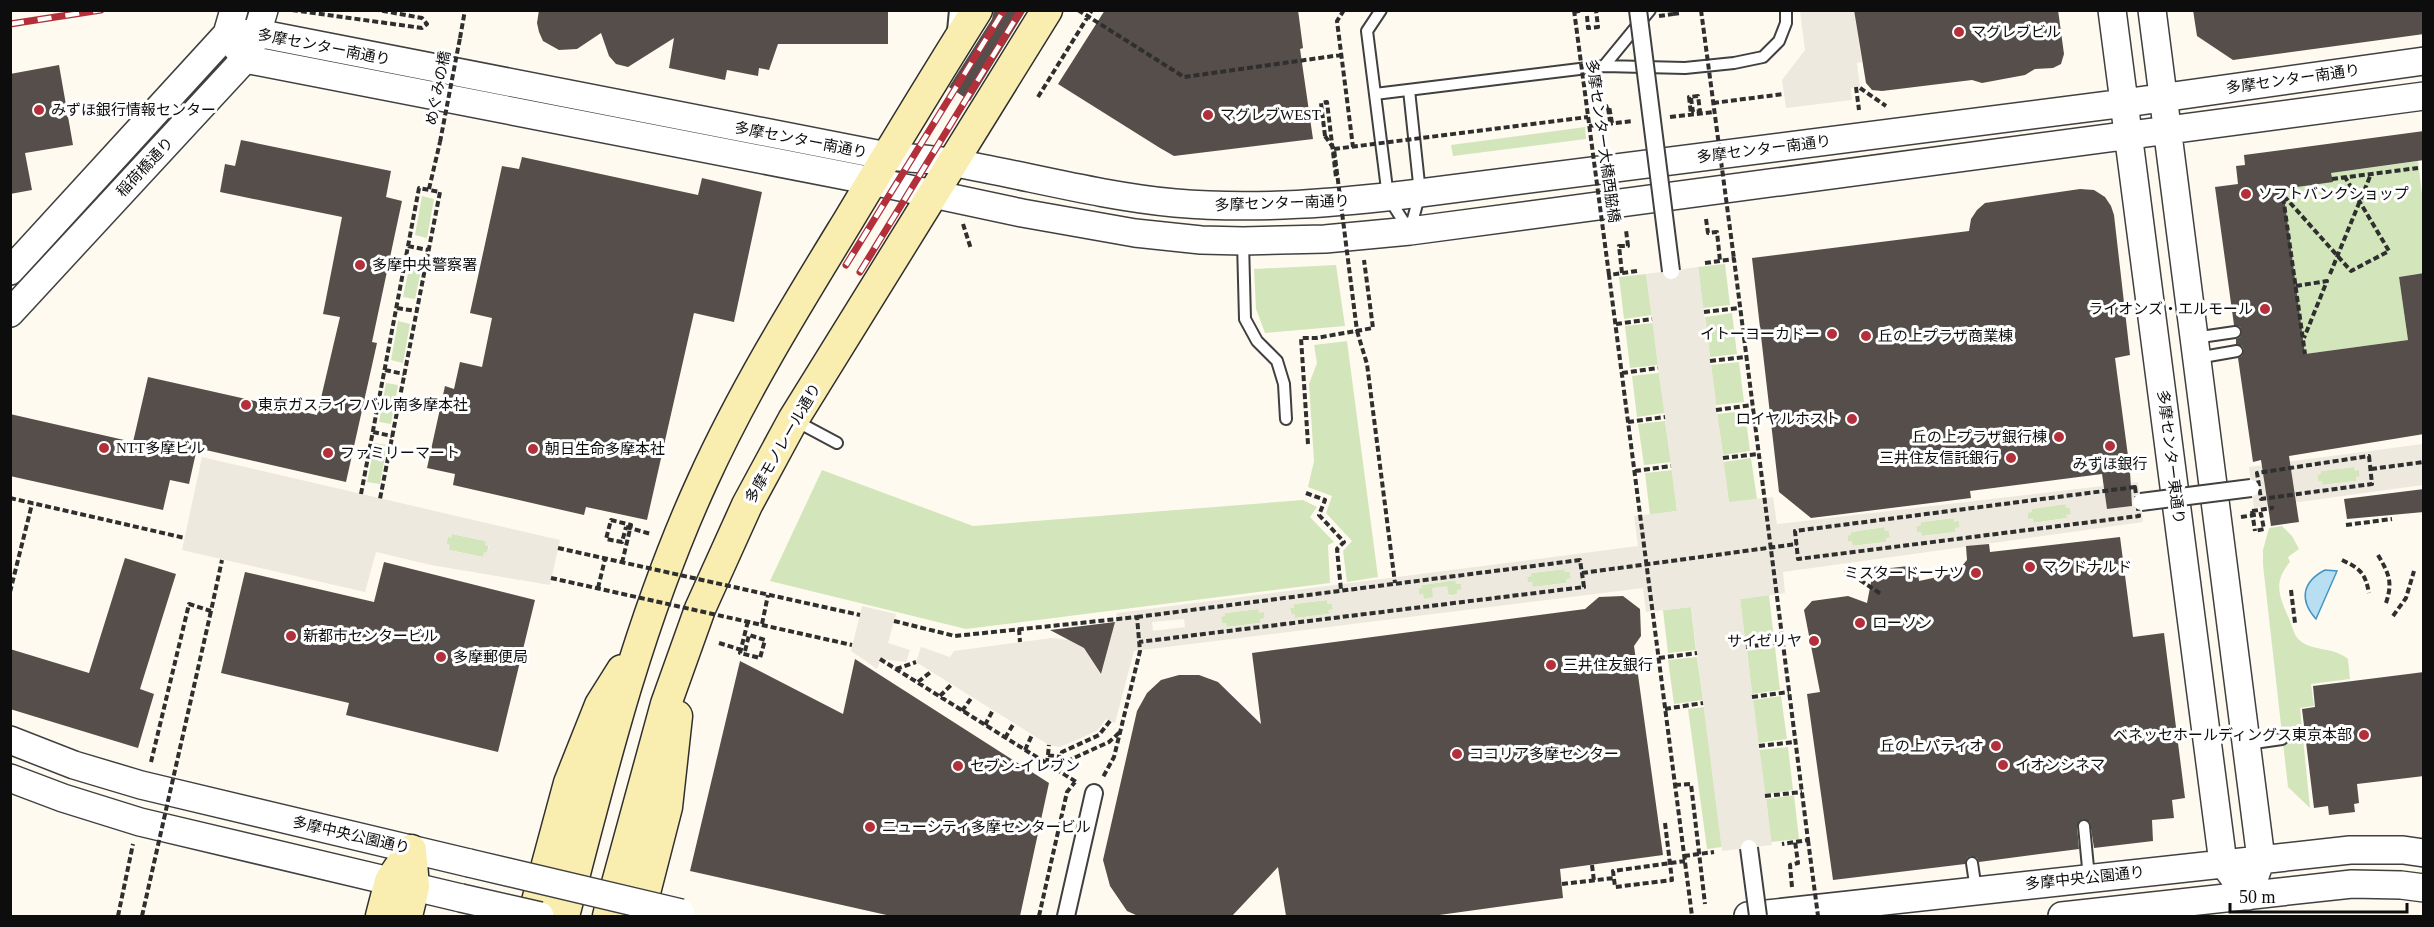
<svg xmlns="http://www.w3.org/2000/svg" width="2434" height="927" font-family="'Times New Roman','Noto Sans JP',serif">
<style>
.green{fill:#d3e6bb}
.plaza{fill:#ede9de;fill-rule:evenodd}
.water{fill:#b7def1;stroke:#4495c3;stroke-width:1.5}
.building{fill:#554e4a}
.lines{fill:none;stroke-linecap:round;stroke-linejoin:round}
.service-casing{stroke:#404040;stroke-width:14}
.pedestrian-casing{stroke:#404040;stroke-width:20}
.tertiary-casing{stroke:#404040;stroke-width:30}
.secondary-casing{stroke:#2f2f2f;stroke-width:33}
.path{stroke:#2f2f2f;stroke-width:4;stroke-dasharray:6 3;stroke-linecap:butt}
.service{stroke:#fff;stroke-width:10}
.pedestrian{stroke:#fff;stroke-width:16}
.tertiary{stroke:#fff;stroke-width:27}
.secondary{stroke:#f9eeaf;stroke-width:30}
.rail-casing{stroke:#b3303b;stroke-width:7}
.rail{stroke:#fff;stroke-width:4.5;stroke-dasharray:14;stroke-linecap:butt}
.pedestrian-bridge-casing{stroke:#404040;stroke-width:20;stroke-linecap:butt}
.tertiary-bridge-casing{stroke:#404040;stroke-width:30;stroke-linecap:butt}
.path-bridge{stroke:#2f2f2f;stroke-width:4;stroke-dasharray:6 3;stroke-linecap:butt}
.pedestrian-bridge{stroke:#fff;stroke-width:16}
.tertiary-bridge{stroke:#fff;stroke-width:27}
.poi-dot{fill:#b3303b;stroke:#fff;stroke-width:2}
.labels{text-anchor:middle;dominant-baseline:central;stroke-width:6;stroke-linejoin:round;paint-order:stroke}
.poi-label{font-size:15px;fill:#0d0d0d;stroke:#fff;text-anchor:start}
.street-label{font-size:15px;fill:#0d0d0d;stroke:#fff}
</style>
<rect width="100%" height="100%" fill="#fefaef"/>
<path class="green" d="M1585,127L1586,139L1453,156L1451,145Z
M2418,161L2423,203V273L2399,277L2408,340L2305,354L2282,189L2332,181L2331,173Z
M422,196L434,199L427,238L415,235Z
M411,259L423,261L415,299L403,297Z
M1725,264L1730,305L1703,308L1698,267Z
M1336,265L1345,326L1265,333L1256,309L1254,269Z
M1646,274L1652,315L1624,319L1619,277Z
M1732,313L1737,354L1710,357L1705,317Z
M398,321L410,324L403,363L391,360Z
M1653,323L1658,365L1630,368L1625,326Z
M1347,341L1378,577L1347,582L1343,551L1352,541L1326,513L1332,496L1308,487L1314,461L1309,384L1317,363L1314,345Z
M1739,362L1744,402L1716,405L1711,365Z
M1659,373L1665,413L1637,417L1632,376Z
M386,383L398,385L391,424L379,422Z
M1745,411L1750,451L1723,455L1717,414Z
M1665,421L1671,462L1644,465L1638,424Z
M375,443L387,445L380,484L367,482Z
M1751,458L1757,499L1729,503L1723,462Z
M2354,467L2359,470L2360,476L2356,481L2323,485L2318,481L2317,475L2320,471Z
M822,470L973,526L1303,500L1317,507L1310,517L1334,542L1328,545L1330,583L966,629L770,581Z
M1672,470L1677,511L1650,515L1645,473Z
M2065,504L2070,507L2071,514L2067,518L2033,523L2028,519V513L2031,509Z
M1954,518L1959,521L1960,528L1956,532L1922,536L1917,532L1916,526L1920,525V522Z
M2282,526L2292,536L2299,549L2288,557L2290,562C2272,583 2280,598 2290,621C2294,631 2294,638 2305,644C2319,651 2335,648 2348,659L2350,679L2311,684L2314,706L2300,708L2310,808L2288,787L2263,565V550L2269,528Z
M1884,527L1889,531L1890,537L1886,542L1852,546L1848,542L1847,535L1851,532Z
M452,534L486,541C490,548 488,552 483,557L449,550L446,544L448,537Z
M1565,569L1570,572L1571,578L1566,583L1533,587L1528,583L1527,577L1531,576V573Z
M1456,580L1461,584L1462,590C1453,600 1443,593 1433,588V598L1424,599L1419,595L1418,588L1422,585Z
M1769,595L1774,639L1745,642L1740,599Z
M1327,600L1332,603L1333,610L1329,614L1295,618L1291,614L1290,608L1293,604Z
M1691,607L1696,650L1668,653L1663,610Z
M1258,609L1264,612V618L1260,623L1227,627L1222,623L1221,617L1225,613Z
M1775,647L1780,690L1752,694L1747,651Z
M1697,657L1703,700L1674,704L1668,660Z
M1781,696L1787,739L1758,743L1753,700Z
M1704,707L1722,847L1707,849L1688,709Z
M1788,747L1793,790L1765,794L1759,750Z
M1794,795L1799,839L1771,842L1766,799Z"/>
<path class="plaza" d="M1800,11H1854L1862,62L1857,63L1860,87L1851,88L1852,100L1786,108L1782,80L1805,50Z
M1698,267L1729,502L1773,497L1777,524L2138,482L2143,522L1783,572L1785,593L1740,599L1772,845L1722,851L1691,607L1646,612L1643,588L1134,651L1115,723L1106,719L1097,731L1060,747L1049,745L916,662L921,647L950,657L954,651L1052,638L1069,640L1084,648L1101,675L1117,613L1638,546L1634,516L1677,511L1646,274ZM2131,491L2133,506L2107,509L2105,495ZM2065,504L2066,508H2070L2071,514L2066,515L2067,518L2034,523L2033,518L2028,519V513L2032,512V509ZM1953,518L1954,522L1959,521L1960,527L1955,528V532L1922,536L1921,532H1917L1916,526L1921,525V522ZM1884,527L1885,531H1889L1890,537L1886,538V542L1853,546L1852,541H1848L1847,536L1851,535V532ZM1564,569L1565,572H1570L1571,578L1566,579V583L1533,587L1532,582H1528L1527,577L1531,576L1532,573ZM1455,580L1456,584H1461L1462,589L1457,590V594L1449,596L1447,586L1432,588L1433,597L1424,599L1423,594H1419L1418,589L1422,588V585ZM1327,600V604H1332L1333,609L1328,610L1329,614L1295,618V614H1290V608H1294V604ZM1258,609L1259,613L1264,612V618L1260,619V623L1227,627L1226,623H1222L1221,617L1225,616V613ZM1184,619L1185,627L1153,631L1152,622Z
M2423,444V485L2254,508L2249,467ZM2354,467L2355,471L2359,470L2360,476L2356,477V481L2323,485L2322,481H2318L2317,475L2321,474V471Z
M202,457L560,540L550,585L431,565L376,552L365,592L182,550ZM452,534L486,541L485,545L489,546L487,553L484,552L483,557L449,550L450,545L446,543L448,537L451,538Z
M862,606L896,614L888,643L910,650L906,662L881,659L877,669L851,651Z"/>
<path class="water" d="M2325,570L2337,571L2316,619C2299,600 2302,582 2325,570Z"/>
<path class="building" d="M539,10H888V44H778L769,70L759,68L758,76L727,70L725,80L669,68L674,38L628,67L616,64L609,56L601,33L577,49L559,50L543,41L539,32L537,23Z
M994,10H1026L970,101L949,87L992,19Z
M1105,10H1298L1303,48L1300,49L1313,139L1174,156L1160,148L1058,84Z
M1854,10H2058L2064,54L2061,64L2053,68L2035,69L2025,75L1982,83L1972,80L1882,91L1872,90L1866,83Z
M2193,10H2424V34L2233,60L2197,36Z
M59,65L73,145L25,153L32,190L10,194V74Z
M2424,131V160L2331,173L2333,182L2283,189L2305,354L2408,340L2399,277L2424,273V434L2289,456L2299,522L2271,526L2261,460L2253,462L2238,358L2242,356L2244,350L2242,346L2236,344V339L2240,337L2242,332L2240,327L2234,325L2215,187L2238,184L2236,166L2245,165L2244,155Z
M241,140L391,171L386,197L402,201L372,342L377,343L346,482L197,448L189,484L170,480L163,510L10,476V414L133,442L148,377L317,415L340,317L323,314L342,217L220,192L225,164L235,166Z
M522,157L698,195L702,178L762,192L734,322L694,313L647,520L586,507L584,515L453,485L455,474L427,468L445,386L454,389L460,362L482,367L492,318L470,313L502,166L519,169Z
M2080,189L2094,190L2105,197L2111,206L2114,215L2130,355L2115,358L2130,471L2132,506L2107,509L2102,474L1970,491L1971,498L1811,518L1779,492L1752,258L1969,231L1971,219L1977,210L1985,203Z
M2424,489V512L2347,519L2344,499Z
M2120,537L2133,637L2164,633L2185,798L2172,800L2174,818L2152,820L2153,841L2094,848L2090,822L2083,819L2077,826L2079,849L1979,862L1977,858L1971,856L1967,858L1965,864L1833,880L1807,694L1820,692L1804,610L1812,601L1848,596L1867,603L1874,567L1885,565L1891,568L1917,565L1919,581L1956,573L1967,560L1966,546L1989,544L1990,552Z
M125,558L176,574L140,689L154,694L138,748L10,709V649L89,673Z
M384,562L535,600L498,752L346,715L349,703L221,673L245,572L374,602Z
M1623,596L1640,609L1641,636L1634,646L1663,855L1560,869L1563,898L1432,916H1286L1278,867L1232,916H1138L1127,911L1110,886L1103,860L1137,711L1147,693L1161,680L1179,675H1199L1218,682L1261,724L1252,653L1585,609L1599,597Z
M1115,622L1101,674L1084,648L1050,630Z
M855,659L1049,783L1020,916H891L690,871L740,661L843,714Z
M2424,672V776L2357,784L2359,803L2354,804L2355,812L2329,815L2328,806L2314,808L2302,709L2315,707L2313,686Z"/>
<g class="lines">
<g class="service-casing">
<path id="service" d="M1381,10L1367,31L1388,197L1409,230
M953,31L955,10
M1604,66L1650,10
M1409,90L1420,193L1410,230
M1375,94L1604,66L1685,68L1734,63L1763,57L1779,41L1786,23V10
M1243,242L1245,319L1257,341L1277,361L1284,384L1286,419
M2194,338L2235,332
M2197,358L2237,351
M794,420L837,443
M2247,744L2282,739
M2084,826L2089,878
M1972,863L1976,890"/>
</g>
<g class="pedestrian-casing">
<path id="pedestrian" d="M1066,916L1094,793"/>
</g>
<g class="tertiary-casing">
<path id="tertiary" d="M2112,10L2223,863L2248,896
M2152,10L2261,859L2248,896
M227,34L245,59L872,181L1022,213L1135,233L1201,240L1243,241L1325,239L1410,231L2424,96
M227,34L257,33L887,156C909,158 933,159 955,163C1028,176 1101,196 1175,203C1256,210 1339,203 1420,193L2125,103L2424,61
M10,271L227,34L234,10
M10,313L245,59L257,33L264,10
M10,740L74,765L141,785L469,863
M10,778L63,798L140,822L461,898
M1748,916L2350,850H2403L2424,853
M2062,916L2352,884L2401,885L2424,888"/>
</g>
<g class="secondary-casing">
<path id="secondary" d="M381,916L390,881L411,850
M407,916L414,887L411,850
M533,916L569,783L600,705L622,670
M564,916C602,769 639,619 703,480C744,390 796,306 848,221C890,151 933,80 977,10
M608,916L666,704L700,609L747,505L793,420L1047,10
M639,916L667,807L677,716"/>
</g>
<path class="path" d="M292,10L422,28L427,24L422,18L378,10
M1078,10L1184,77L1341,55
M1344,10L1337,21L1353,147
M1574,12L1583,10
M1673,14L1681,13V10
M1587,16L1588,28L1598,27L1596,10
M460,38L465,10
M1856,87L1859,110
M1860,88L1886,106
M1038,97L1092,10
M1691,98L1693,112L1700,111L1698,96L1689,97L1691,114
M1713,103L1784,94
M1608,108L1610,121L1603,122L1601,108L1609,106L1612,123
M1670,117L1714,112
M1589,126L1633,121
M1325,136L1321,103L1327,102L1336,177
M2332,179L2418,168
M429,189L440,142
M2282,189L2305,354
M2284,196L2351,271L2389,251L2345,177
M1706,219L1708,233L1717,232L1720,261
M963,224L971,249
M408,246L428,250
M1705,263L1734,259L1808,840L1782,844
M1637,271L1609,275L1692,916
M1622,273L1619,246H1628L1626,230
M2330,274L2371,174
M2296,286L2327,281L2304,338
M397,308L416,311
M1704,312L1739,308
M1616,324L1652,319
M1357,331L1367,364L1395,583
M1710,361L1745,357
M385,370L404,374
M1622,373L1658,368
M1716,410L1752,405
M1628,422L1665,417
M373,432L392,436
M1308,444L1301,338H1316L1373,328L1364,260
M2369,456L2372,484L2261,499L2257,473Z
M1723,458L1759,454
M2371,469L2424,462
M1635,471L1671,466
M2135,487L2139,516L1798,559L1795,531Z
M1306,493L1325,500L1319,515L1344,542L1337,549L1341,590
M361,494L419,188L440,192L380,499
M10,498L185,538
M2252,511L2272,508V506
M2241,517L2261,514L2264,529L2255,531
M2346,525L2392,519
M626,527L651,534
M2378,555C2389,574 2393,582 2386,603
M2342,560C2361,569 2365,573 2369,593
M1845,570L1881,594
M1582,573L1797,544
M598,588L605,559
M2291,590L2295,623
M10,592L32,504
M2393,616L2406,598L2414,571
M1137,617L1580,560L1584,587L1139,642
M894,621L955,636L1137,617L1140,651L1114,757L1103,777
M762,624L768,595
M1019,629L1020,642
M719,643L745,651
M1746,647L1783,642
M1659,658L1697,653
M880,659L1078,783
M896,669L916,662
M918,682L932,671
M940,696L952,684
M1752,697L1789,692
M1665,709L1703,703
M962,711L972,697
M1110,721L1099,735L1062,752L1061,757L1065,762L1109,742L1120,732
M985,725L993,710
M1005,738L1014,723
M1759,746L1795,742
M1025,750L1032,735
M1048,755L1061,757
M151,762L189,604L211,611L222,560
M1047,764L1049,745
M1675,785L1691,784L1705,904
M1765,796L1802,792
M1665,823L1672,880L1615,887L1613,871L1685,861
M1592,865L1594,881
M1562,884L1614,878
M1792,887L1790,865L1798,863L1795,841
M118,916L133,844
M1039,916L1067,792L1075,782"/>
<use href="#service" class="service"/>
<use href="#pedestrian" class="pedestrian"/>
<use href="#tertiary" class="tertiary"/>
<use href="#secondary" class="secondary"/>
<g class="rail-casing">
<path id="rail" d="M10,24L101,10
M846,265L1004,10
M860,272L1021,10"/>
</g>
<use href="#rail" class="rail"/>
<g class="pedestrian-bridge-casing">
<path id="pedestrian-bridge" d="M1638,10L1671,271
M2141,502L2251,488
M1749,848L1758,916"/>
</g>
<g class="tertiary-bridge-casing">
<path id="tertiary-bridge" d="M469,863L681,913
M461,898L540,916"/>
</g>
<path class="path-bridge" d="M1574,10L1609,275
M1701,10L1734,259
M1659,16L1673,14
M1325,136L1334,149L1357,331
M440,142L460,38
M1334,149L1588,117
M2252,511L2255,531
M558,548L860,615
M622,563L631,525L611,520L606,539L622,542L626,527
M551,578L852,645
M745,651L749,635L765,640L760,658L740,653L748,621
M1808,840L1818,916
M1684,856L1714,852
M142,916L211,611"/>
<use href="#pedestrian-bridge" class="pedestrian-bridge"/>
<use href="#tertiary-bridge" class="tertiary-bridge"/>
</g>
<g class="poi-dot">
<circle cx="1959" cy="32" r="6"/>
<circle cx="39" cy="110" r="6"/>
<circle cx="1208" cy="115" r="6"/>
<circle cx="2246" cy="194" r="6"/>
<circle cx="360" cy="265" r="6"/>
<circle cx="2265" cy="309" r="6"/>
<circle cx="1832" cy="334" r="6"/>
<circle cx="1866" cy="336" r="6"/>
<circle cx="246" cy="405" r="6"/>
<circle cx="1852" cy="419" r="6"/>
<circle cx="2059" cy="437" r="6"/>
<circle cx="2110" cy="446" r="6"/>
<circle cx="104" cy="448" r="6"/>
<circle cx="533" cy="449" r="6"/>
<circle cx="328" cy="453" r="6"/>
<circle cx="2011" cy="458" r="6"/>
<circle cx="2030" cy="567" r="6"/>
<circle cx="1976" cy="573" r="6"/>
<circle cx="1860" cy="623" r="6"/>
<circle cx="291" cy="636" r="6"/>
<circle cx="1814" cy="641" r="6"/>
<circle cx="441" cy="657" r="6"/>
<circle cx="1551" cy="665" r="6"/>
<circle cx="2364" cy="735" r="6"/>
<circle cx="1996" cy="746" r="6"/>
<circle cx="1457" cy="754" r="6"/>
<circle cx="2003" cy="765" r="6"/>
<circle cx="958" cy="766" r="6"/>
<circle cx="870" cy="827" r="6"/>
</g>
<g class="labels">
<g class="poi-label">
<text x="1971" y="32">マグレブビル</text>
<text x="51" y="110">みずほ銀行情報センター</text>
<text x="1220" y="115">マグレブWEST</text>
<text x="2258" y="194">ソフトバンクショップ</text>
<text x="372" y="265">多摩中央警察署</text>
<text x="2253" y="309" text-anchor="end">ライオンズ・エルモール</text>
<text x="1820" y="334" text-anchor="end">イトーヨーカドー</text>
<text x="1878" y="336">丘の上プラザ商業棟</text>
<text x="258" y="405">東京ガスライフバル南多摩本社</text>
<text x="1840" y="419" text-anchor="end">ロイヤルホスト</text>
<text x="2047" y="437" text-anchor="end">丘の上プラザ銀行棟</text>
<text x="116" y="448">NTT多摩ビル</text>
<text x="545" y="449">朝日生命多摩本社</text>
<text x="340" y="453">ファミリーマート</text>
<text x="1999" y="458" text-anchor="end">三井住友信託銀行</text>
<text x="2110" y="464" text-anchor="middle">みずほ銀行</text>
<text x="2042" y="567">マクドナルド</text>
<text x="1964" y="573" text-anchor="end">ミスタードーナツ</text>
<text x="1872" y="623">ローソン</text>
<text x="303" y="636">新都市センタービル</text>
<text x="1802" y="641" text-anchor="end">サイゼリヤ</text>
<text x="453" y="657">多摩郵便局</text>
<text x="1563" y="665">三井住友銀行</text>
<text x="2352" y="735" text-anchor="end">ベネッセホールディングス東京本部</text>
<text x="1984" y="746" text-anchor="end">丘の上パティオ</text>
<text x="1469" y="754">ココリア多摩センター</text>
<text x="2015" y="765">イオンシネマ</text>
<text x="970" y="766">セブン-イレブン</text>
<text x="882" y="827">ニューシティ多摩センタービル</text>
</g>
<g class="street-label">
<text transform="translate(324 47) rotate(11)">多摩センター南通り</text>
<text transform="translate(2293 79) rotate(-8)">多摩センター南通り</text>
<text transform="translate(438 88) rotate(-79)">めぐみの橋</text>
<text transform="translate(801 140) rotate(11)">多摩センター南通り</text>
<text transform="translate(1603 141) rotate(82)">多摩センター大橋西脇橋</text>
<text transform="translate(1764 149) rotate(-7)">多摩センター南通り</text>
<text transform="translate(145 167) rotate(-47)">稲荷橋通り</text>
<text transform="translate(1282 203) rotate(-2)">多摩センター南通り</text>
<text transform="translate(783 443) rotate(-60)">多摩モノレール通り</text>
<text transform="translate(2171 457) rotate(83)">多摩センター東通り</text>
<text transform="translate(351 835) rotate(13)">多摩中央公園通り</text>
<text transform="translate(2085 878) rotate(-6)">多摩中央公園通り</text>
</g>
</g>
<rect width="2434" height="927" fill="none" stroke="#0d0d0d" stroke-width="24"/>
<path d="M2230 903v9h177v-9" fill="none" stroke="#0d0d0d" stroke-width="3"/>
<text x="2239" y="903" font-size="18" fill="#0d0d0d" stroke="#ffffff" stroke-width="4.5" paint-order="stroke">50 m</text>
</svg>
